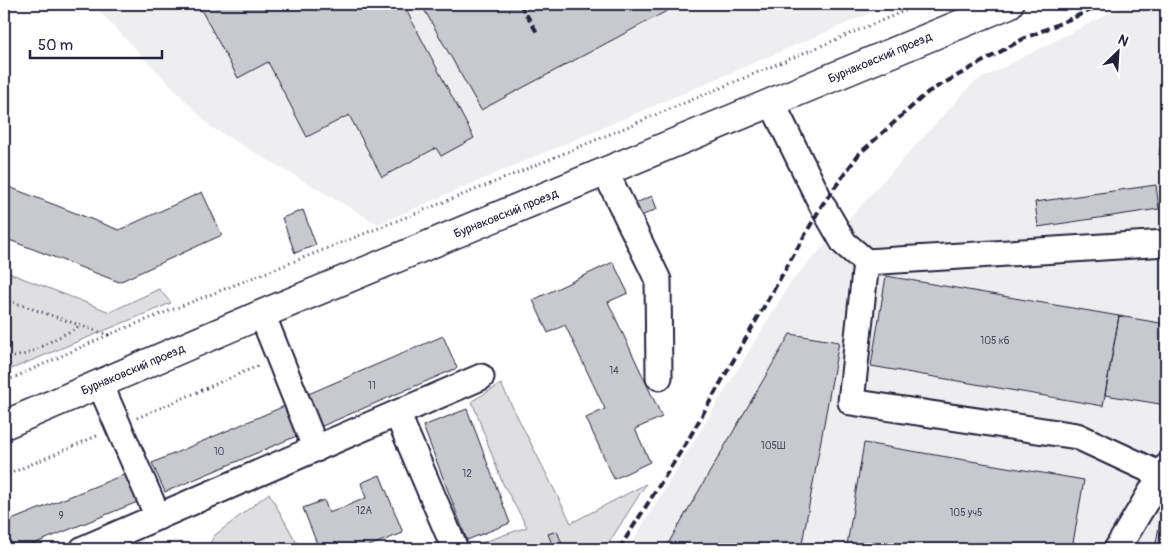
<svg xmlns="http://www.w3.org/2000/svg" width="1170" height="553" font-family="Pangolin,sans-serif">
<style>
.built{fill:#eeeef1}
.green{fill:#dfdfe2;stroke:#80808e}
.building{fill:#c8c8cf;stroke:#22223b}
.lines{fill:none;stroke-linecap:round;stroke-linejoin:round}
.minor-casing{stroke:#22223b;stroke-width:29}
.major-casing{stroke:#22223b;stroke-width:31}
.path{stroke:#22223b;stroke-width:3;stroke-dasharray:1 4;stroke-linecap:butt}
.minor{stroke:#fff;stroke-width:25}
.major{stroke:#fff;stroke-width:28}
.rail{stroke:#22223b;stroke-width:4;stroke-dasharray:8 4;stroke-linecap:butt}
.labels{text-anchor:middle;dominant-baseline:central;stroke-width:4;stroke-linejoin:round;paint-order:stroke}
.number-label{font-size:10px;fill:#4c4c60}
.street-label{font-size:12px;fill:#22223b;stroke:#fff}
</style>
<rect width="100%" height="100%" fill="#fff"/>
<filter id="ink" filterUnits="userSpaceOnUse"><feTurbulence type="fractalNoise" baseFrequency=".02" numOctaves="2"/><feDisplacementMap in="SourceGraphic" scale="10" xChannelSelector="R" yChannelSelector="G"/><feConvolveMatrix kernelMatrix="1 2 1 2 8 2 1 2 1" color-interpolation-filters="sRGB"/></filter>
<g filter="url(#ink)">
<path class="built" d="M92,4H891L378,224L211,127Z
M1127,4H1166V549H628L791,282L973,83Z"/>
<path class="green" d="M4,271L110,312L159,289L171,303L4,372Z
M501,384L571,523L646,484L605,549H464L527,527L502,482L472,401Z
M269,493L300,549H207L214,536Z"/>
<path class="building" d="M198,4H403L474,138L441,156L436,148L382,177L349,115L307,137L268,62L238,78Z
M421,4H680L481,110Z
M1166,112V156L1159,155Z
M4,185L119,230L202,192L222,235L119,282L4,238Z
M1156,185L1159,209L1038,227L1035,202Z
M652,196L657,209L637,218L631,205Z
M303,210L316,245L295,253L282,218Z
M613,262L628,293L608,302L662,417L635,429L650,462L614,479L586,418L605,409L565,325L548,333L533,300Z
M886,276L1119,316L1103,406L871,366Z
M1119,316L1166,324V405L1105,395Z
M790,334L839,342L801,549H665Z
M443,336L457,368L320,427L306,395Z
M287,405L299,435L165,492L152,463Z
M467,409L510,523L467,540L423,426Z
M864,443L1084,480L1072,549H873L847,545Z
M128,473L140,501L21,549H4V523Z
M380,475L403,533L361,549H319L303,508L324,500L329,513L366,498L361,483Z
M1160,520L1166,521V549H1155Z
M557,531L564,549H554L548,534Z"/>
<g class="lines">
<g class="minor-casing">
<path id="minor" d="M772,103L822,205L844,243L866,262
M606,173L658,280L659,377
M262,314L316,449
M100,384L158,517
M397,413L455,549
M1161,475L1077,436L851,402L866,262L1166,243
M83,549L481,377
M1117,549L1166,467"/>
</g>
<g class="major-casing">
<path id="major" d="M4,425L262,314L1009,4"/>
</g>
<path class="path" d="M4,299L108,335L4,382
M108,335L500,180L921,4
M4,359L27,354L80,326
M137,418L260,365
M4,476L99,435"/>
<use href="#minor" class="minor"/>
<use href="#major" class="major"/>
<path class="rail" d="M520,4L538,34
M619,549L688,440L822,205L859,154L928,92L1023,39L1105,4"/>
</g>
</g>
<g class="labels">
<g class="number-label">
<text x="995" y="341">105 к6</text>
<text x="614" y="371">14</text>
<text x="372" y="386">11</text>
<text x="773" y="446">105Ш</text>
<text x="219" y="452">10</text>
<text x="467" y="474">12</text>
<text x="364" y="511">12А</text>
<text x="966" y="513">105 уч5</text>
<text x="61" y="516">9</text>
</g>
<g class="street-label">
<text transform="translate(880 58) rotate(-23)">Бурнаковский проезд</text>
<text transform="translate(506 214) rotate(-22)">Бурнаковский проезд</text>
<text transform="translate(133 370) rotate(-23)">Бурнаковский проезд</text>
</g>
</g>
<rect width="1170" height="553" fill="none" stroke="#fff" stroke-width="20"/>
<rect x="10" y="10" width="1150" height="533" fill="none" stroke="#22223b" stroke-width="2" filter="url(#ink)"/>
<g transform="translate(1118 52) rotate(25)" stroke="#ffffff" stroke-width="4" paint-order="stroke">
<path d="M0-4L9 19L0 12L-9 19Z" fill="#22223b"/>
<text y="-8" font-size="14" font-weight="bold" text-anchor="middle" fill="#22223b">N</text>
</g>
<path d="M30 50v8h132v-8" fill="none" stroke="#22223b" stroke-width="2.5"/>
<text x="38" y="50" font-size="15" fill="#22223b" stroke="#ffffff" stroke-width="4" paint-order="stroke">50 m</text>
</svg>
